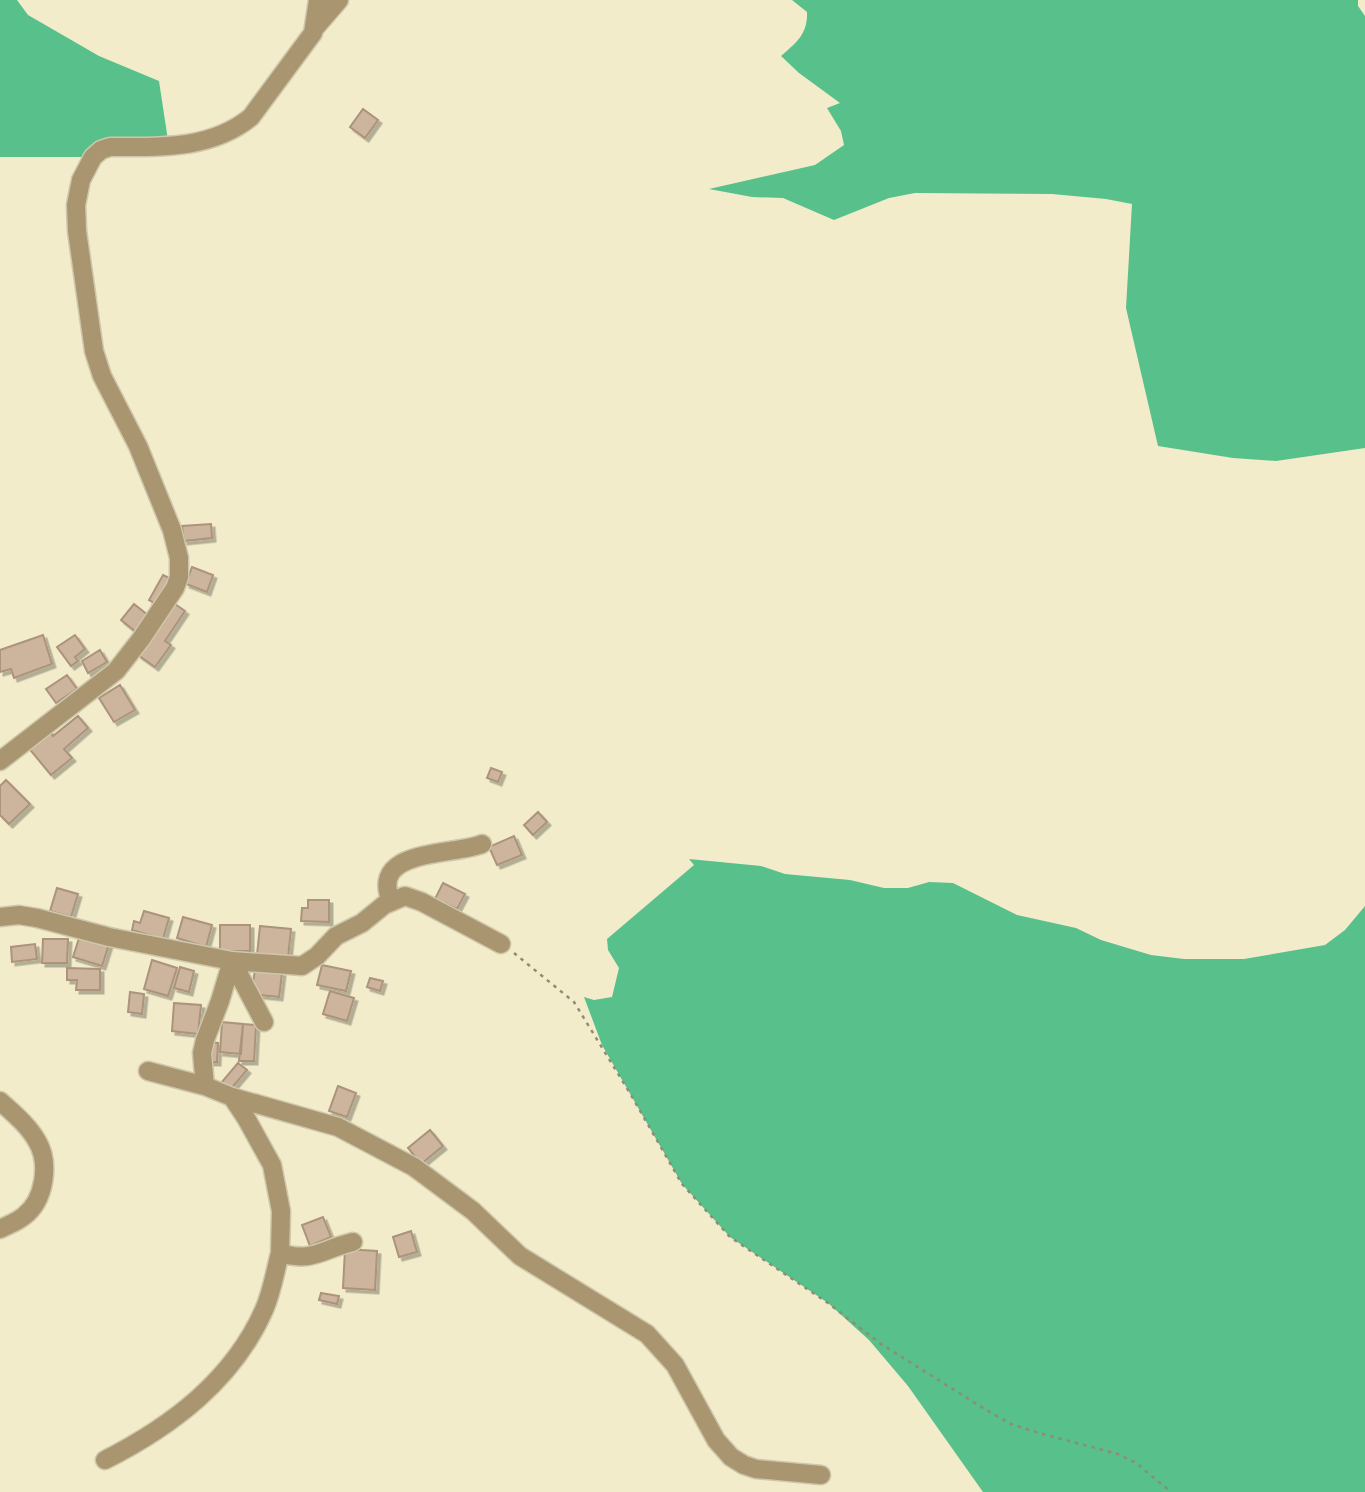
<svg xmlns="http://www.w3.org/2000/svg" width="1365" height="1492" font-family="Signika,sans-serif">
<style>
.forest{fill:#57c08b}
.building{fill:#cdb49c;stroke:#ab937c;stroke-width:2;filter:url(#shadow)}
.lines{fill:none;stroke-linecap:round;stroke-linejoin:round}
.minor-casing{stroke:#cec8ab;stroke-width:21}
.path{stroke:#908b74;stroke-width:2.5;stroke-dasharray:3.5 5;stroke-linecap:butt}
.minor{stroke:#aa9571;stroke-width:18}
</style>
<defs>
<filter id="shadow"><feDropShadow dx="3.5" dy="3.5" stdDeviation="0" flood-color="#0004"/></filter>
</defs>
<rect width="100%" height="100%" fill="#f3eccb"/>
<path class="forest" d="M0,0H17L28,15L99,56L159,81L169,147L93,157H0Z
M792,0H1358V6L1365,16V448L1276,461L1233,458L1158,446L1126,308L1132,204L1106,199L1052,194L915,193L889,198L834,220L783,198L752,197L709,189L815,165L844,145L841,131L827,108L840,103L799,73L781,56C796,43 808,34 807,12Z
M689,859L761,866L785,874L850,880L884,888H908L929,882L953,883L1017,915L1076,928L1101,940L1151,955L1184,959H1244L1325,945L1345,930L1365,906V1492H983L908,1386L869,1340L828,1303L730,1237L682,1184L602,1045L584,997L594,1000L612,997L619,968L608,950L607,939L694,865Z"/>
<path class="building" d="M363,109L378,120L365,138L350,127Z
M211,524L212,538L184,541L182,526Z
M192,567L213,575L207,592L186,584Z
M163,575L173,580L158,605L149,600Z
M134,604L149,616L136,632L121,620Z
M175,604L185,611L165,641L171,645L155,667L138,655Z
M43,635L52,664L14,678L11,669L0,672V650Z
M75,635L85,649L75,657L78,661L71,666L57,647Z
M100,650L107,662L88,673L82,661Z
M67,675L77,689L56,703L46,689Z
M120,685L135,710L114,722L99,698Z
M78,716L88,728L64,749L72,758L51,775L27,746L48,729L53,736Z
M491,768L502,772L498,782L487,778Z
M6,780L30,804L9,824L0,815V786Z
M538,812L547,822L533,835L524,825Z
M514,836L522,855L497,865L489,847Z
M443,883L465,894L457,909L435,899Z
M57,888L78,894L71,917L50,911Z
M308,900H329V922L301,921L302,908H308Z
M144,911L169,918L163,939L132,930L134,921L140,923Z
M183,917L212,925L206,947L177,938Z
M220,925H250V951H220Z
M260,926L291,929L288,958L257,955Z
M80,935L109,944L102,966L73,957Z
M43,939H68L67,963H42Z
M35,944L37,959L12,962L11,947Z
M152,960L177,968L168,996L144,989Z
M322,965L351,971L346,991L317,985Z
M180,967L194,971L189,992L174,988Z
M67,968L100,969V990H76L77,980H67Z
M255,970L282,973L279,997L251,994Z
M370,978L383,981L380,991L367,987Z
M330,991L354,998L347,1021L323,1014Z
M130,992L144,994L142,1014L128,1012Z
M174,1003L201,1005L198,1034L172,1031Z
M222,1022L243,1024L241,1054L220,1052Z
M243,1024L256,1025L254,1061H239Z
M207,1042L218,1043L217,1062H206Z
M238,1063L247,1070L230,1090L221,1083Z
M338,1086L356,1093L347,1117L329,1111Z
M430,1130L443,1146L421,1164L408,1148Z
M323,1217L331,1237L310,1246L302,1225Z
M411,1231L417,1252L399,1257L393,1237Z
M345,1249L377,1251L375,1290L343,1288Z
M321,1293L339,1296L337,1304L319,1300Z"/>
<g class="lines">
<g class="minor-casing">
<path id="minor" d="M314,29L339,0
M0,761L116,671L141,639L175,588L179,577V558L172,530L138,446L102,376L94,351L77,231L76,205L81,180L93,157L101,150L110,147C158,147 211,150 251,117L313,33L318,0
M391,901C369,848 453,856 482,844
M0,917L19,915L37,918L109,937L232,961L302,966L317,956L336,936L362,923L384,905L405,896L422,902L501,944
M232,961L220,1001L205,1040L202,1053L205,1086L232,1097L246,1118L272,1165L281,1211L280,1253C313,1263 322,1249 353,1242
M232,961L264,1022
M148,1071L205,1086
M232,1097L338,1127L414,1167L473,1211L520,1256L647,1334L675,1365L716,1440L731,1457L744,1465L756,1469L821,1475
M0,1101C13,1113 28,1125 37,1141C50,1163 45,1200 24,1216C17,1222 8,1225 0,1229
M105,1460C172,1426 233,1380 264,1310C272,1292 275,1272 280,1253"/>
</g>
<path class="path" d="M514,953L574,1002L631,1095L682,1184L730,1237L828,1303L881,1344L983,1408L1011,1424L1039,1433L1118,1454L1136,1463L1171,1492"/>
<use href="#minor" class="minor"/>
</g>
</svg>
